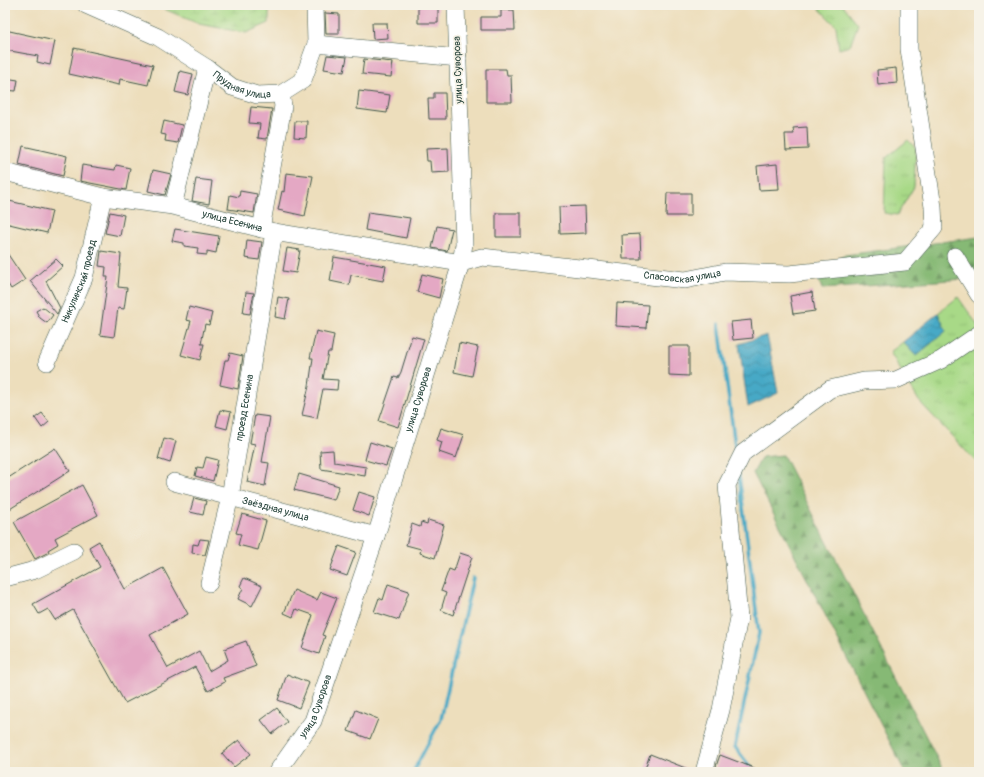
<svg xmlns="http://www.w3.org/2000/svg" width="984" height="777" font-family="Pangolin,sans-serif">
<style>
.grass{fill:url(#grass-tufts);stroke:#648b5e}
.forest{fill:url(#forest-firs);stroke:#527b54}
.wetland{fill:url(#wetland-marsh);stroke:#648b5e}
.water{fill:url(#water-waves);stroke:#33737d}
.lines{fill:none;stroke-linecap:round;stroke-linejoin:round}
.stream{stroke:#47a9c6;stroke-width:3.5}
.building{fill:#e4a8c4}
.minor-casing{stroke:#3e5548;stroke-width:18}
.minor{stroke:#fff;stroke-width:17}
.labels{text-anchor:middle;dominant-baseline:central;stroke-width:3.5;stroke-linejoin:round;paint-order:stroke}
.street-label{font-size:10px;fill:#1f3d34;stroke:#f7f3e8}
</style>
<defs>
<pattern id="grass-tufts" width="24" height="20" patternUnits="userSpaceOnUse"><rect width="24" height="20" fill="#a8d987"/><path d="M3 7l-1-3M5 7V3M7 7l1-3M15 17l-1-3M17 17v-4M19 17l1-3" fill="none" stroke="#90bb75"/></pattern>
<pattern id="forest-firs" width="22" height="20" patternUnits="userSpaceOnUse"><rect width="22" height="20" fill="#86b974"/><path d="M5 1l3.5 6h-7zM16 11l3.5 6h-7z" fill="#6d9860"/></pattern>
<pattern id="wetland-marsh" width="20" height="14" patternUnits="userSpaceOnUse"><rect width="20" height="14" fill="#a8d987"/><path d="M1 5h8M5 5V1M11 12h8M15 12V8" fill="none" stroke="#90bb75"/></pattern>
<pattern id="water-waves" width="16" height="10" patternUnits="userSpaceOnUse"><rect width="16" height="10" fill="#47a9c6"/><path d="M0 5q4-4 8 0t8 0" fill="none" stroke="#3b8ba2"/></pattern>
</defs>
<rect width="100%" height="100%" fill="#f7f3e8"/>
<filter id="ink" filterUnits="userSpaceOnUse"><feTurbulence type="fractalNoise" baseFrequency=".025" numOctaves="2"/><feDisplacementMap in="SourceGraphic" scale="8" xChannelSelector="R" yChannelSelector="G"/><feConvolveMatrix kernelMatrix="1 2 1 2 8 2 1 2 1" color-interpolation-filters="sRGB"/></filter>
<filter id="wash" filterUnits="userSpaceOnUse"><feTurbulence type="fractalNoise" baseFrequency=".012" numOctaves="4" result="noise"/><feDisplacementMap in="SourceGraphic" scale="16" xChannelSelector="R" yChannelSelector="G"/><feGaussianBlur stdDeviation="0.9" result="paint"/><feColorMatrix in="noise" values="0 0 0 0 0 0 0 0 0 0 0 0 0 0 0 0 0 1.4 0 .05"/><feComposite in="paint" operator="in"/></filter>
<g filter="url(#wash)">
<rect width="100%" height="100%" fill="#eddebc"/>
<path class="grass" d="M816,5H843L858,24L850,46L839,49L836,26Z
M908,140L916,148L914,187L897,215L884,213L886,158Z
M958,297L979,327V465L919,401L890,352L903,342L916,356L946,331L938,313Z"/>
<path class="forest" d="M979,237V278L822,289L816,273L845,255Z
M783,455L944,772H905L753,473L762,457Z"/>
<path class="wetland" d="M155,5H269V23L246,33L199,24Z"/>
<path class="water" d="M938,313L946,331L916,356L903,342Z
M767,335L778,393L748,407L739,344Z"/>
<g class="lines">
<path class="stream" d="M719,324L736,454
M739,476L759,633L735,747L754,772
M413,772L441,719L473,578"/>
</g>
<g id="blocks">
<path class="building" d="M418,5H438V23H418Z
M501,10H514L515,30H481V17H501Z
M325,13L339,14V34H326Z
M372,23H387L388,38L373,39Z
M5,30L55,41L50,65L37,62L38,56L5,50Z
M74,48L153,65L148,85L120,79L119,85L69,74Z
M327,55L347,57L344,72L324,69Z
M364,59L393,62L391,77L362,74Z
M896,68L897,83L878,85L877,70Z
M486,69H506L507,75H511L512,102H486Z
M180,71L193,74L188,95L175,92Z
M5,78L18,80L16,91L5,90Z
M359,91L390,95L387,113L357,109Z
M434,93H445L446,119H429L428,98H434Z
M251,107L272,109L267,139L258,138L260,124L249,123Z
M164,121L182,125L178,143L165,141L166,135L161,134Z
M295,121H307L306,138L294,137Z
M807,127L808,149L786,150L785,134H794L793,128Z
M23,146L67,156L63,176L19,165Z
M448,148L449,172L431,173L430,161H427L426,149Z
M777,164L779,189L759,190L757,166Z
M82,165L115,170L116,165L130,168L126,190L80,181Z
M153,170L171,174L165,195L148,191Z
M286,173L313,176L305,216L278,210L282,191L284,192Z
M196,179L212,181L209,204L192,201Z
M240,191L257,194L254,213L228,209L230,195L239,197Z
M667,193H691V216H666Z
M5,200L52,211L47,233L5,223Z
M585,206L586,233L560,234L559,207Z
M110,212L124,215L120,236L105,233Z
M368,212L410,218L406,238L365,230Z
M496,213H521V237H496Z
M437,226L452,229L447,251L432,248Z
M175,229L219,236L216,253L207,251V255L197,254L198,248L184,246V243L172,241Z
M640,234L641,259H623L622,235Z
M247,240L262,242L259,260L245,258Z
M287,248L300,250L296,273L283,271Z
M5,250L25,280L11,289L5,279Z
M101,251L121,254L118,287L127,288L124,309L118,308L114,337L100,335L108,277H105L106,267L99,266Z
M334,257L386,266L383,281L351,275L349,285L330,281Z
M56,259L63,266L46,281L60,308L57,314L30,281Z
M422,274L443,279L439,298L417,292Z
M246,292L254,293L250,314L243,313Z
M812,292L815,311L793,314L790,296Z
M278,297L289,299L285,319L275,317Z
M617,303L648,305L646,328L616,326Z
M43,307L53,315L47,323L40,318L36,311Z
M189,307L212,313L209,325L205,324L201,344H204L200,360L181,355L191,321L186,320Z
M751,320L753,338L733,340L731,322Z
M316,331L334,335L331,352H328L323,379L338,380L337,390L323,389L317,418L302,415L309,386L313,358H310Z
M412,336L424,339L398,427L379,421L394,377L398,378L401,372Z
M459,343L478,347L472,376L454,372Z
M669,346H689V376L669,375Z
M230,353L243,356L238,389L220,385L225,360H228Z
M220,410L231,412L227,429L216,426Z
M42,413L49,422L42,428L35,418Z
M255,415L270,417L262,462L269,463L265,486L247,482L255,444L250,443Z
M441,428L464,435L456,458L439,452L442,442L437,440Z
M164,438L176,441L170,463L158,459Z
M370,442L392,449L386,466L365,460Z
M55,448L70,471L5,512V480Z
M333,450L334,462L366,467L365,476L321,469L320,451Z
M206,457L218,460L213,481L195,476L197,467L203,468Z
M299,474L339,486L334,500L294,490Z
M82,485L98,515L55,538L58,544L48,550L49,552L35,559L14,522Z
M359,492L375,497L369,516L353,510Z
M194,498L206,501L203,515L190,512Z
M242,514L266,521L258,550L238,545L241,534L236,533Z
M428,520L444,525L435,558L420,553L421,549L406,545L412,524L420,527L421,522L427,524Z
M200,539L209,540L205,555L192,553L193,544L198,545Z
M99,541L125,589L163,568L188,614L150,635L168,668L199,651L209,671L228,660L224,649L246,641L256,666L223,678L225,682L208,691L195,667L125,703L73,610L55,620L48,609L39,614L33,604L100,567L89,547Z
M339,546L356,552L347,576L330,570Z
M460,553L472,557L453,615L441,610L446,593L441,591L449,569L454,571Z
M244,578L262,586L252,606L238,599L243,588L240,586Z
M388,584L409,591L399,620L374,612L379,598L383,600Z
M294,590L317,600L321,592L337,598L322,635L325,636L319,654L302,648L313,615L296,609L293,617L284,613Z
M287,674L309,683L299,708L278,700Z
M277,708L287,722L272,734L261,720Z
M356,710L378,719L370,739L348,731Z
M239,740L251,754L234,767L222,753Z
M650,754L693,771V772H644Z
M720,755L762,771V772H714Z"/>
</g>
</g>
<g filter="url(#ink)">
<use href="#blocks" fill-opacity="0" stroke="#3e5548" stroke-width="1"/>
<g class="lines">
<g class="minor-casing">
<g id="minor">
<path id="s1" d="M86,5L158,37L207,68L232,87L257,95L281,94L303,80L316,44L315,5"/>
<path d="M316,44L458,58"/>
<path id="s2" d="M5,172L103,197L173,206L274,232L461,263L482,257L685,280L725,272L789,274L905,262L934,228L933,207L909,49V5"/>
<path d="M173,206L207,68"/>
<path d="M261,229L283,106L281,94"/>
<path d="M955,256L979,295"/>
<path id="s3" d="M47,362L84,278L103,197"/>
<path id="s4" d="M174,482L376,536"/>
<path d="M5,578L35,570L74,551"/>
<path id="s5" d="M209,583L230,497L274,232"/>
<path id="s6" d="M277,772L313,721L376,536L461,263L464,244L456,5"/>
<path d="M704,772L721,710L739,618L727,485L743,453L830,389L864,381L896,380L941,360L979,334"/>
</g>
</g>
<use href="#minor" class="minor"/>
</g>
</g>
<g class="labels">
<g class="street-label">
<text transform="translate(458 70) rotate(-92)">улица Суворова</text>
<text stroke="none"><textPath href="#s1" startOffset="177">Прудная улица</textPath></text>
<text stroke="none"><textPath href="#s2" startOffset="233">улица Есенина</textPath></text>
<text stroke="none"><textPath href="#s2" startOffset="689">Спасовская улица</textPath></text>
<text stroke="none"><textPath href="#s3" startOffset="87">Никулинский проезд</textPath></text>
<text stroke="none"><textPath href="#s6" startOffset="401">улица Суворова</textPath></text>
<text stroke="none"><textPath href="#s5" startOffset="179">проезд Есенина</textPath></text>
<text stroke="none"><textPath href="#s4" startOffset="105">Звёздная улица</textPath></text>
<text stroke="none"><textPath href="#s6" startOffset="77">улица Суворова</textPath></text>
</g>
</g>
<rect width="984" height="777" fill="none" stroke="#f7f3e8" stroke-width="20"/>
</svg>
